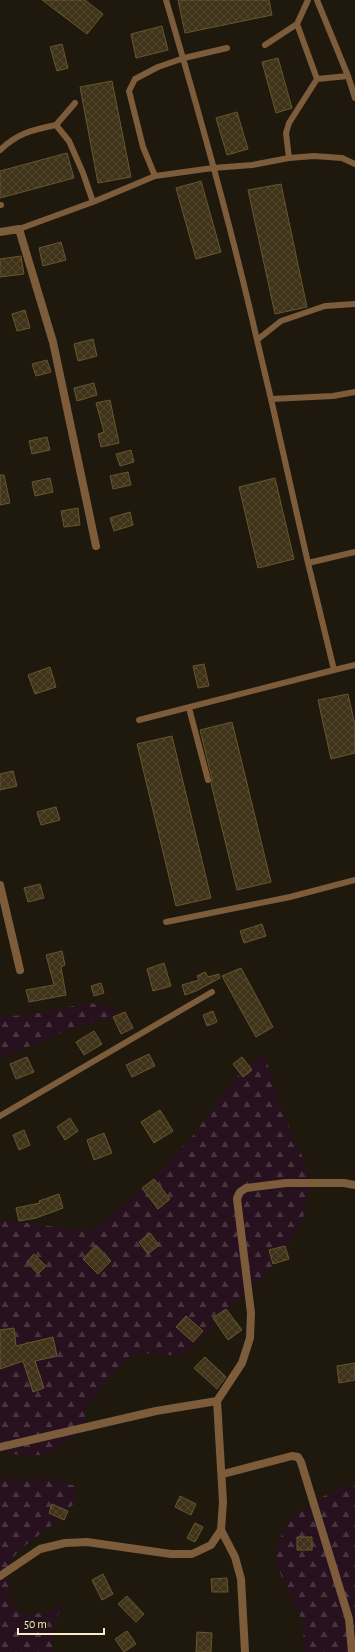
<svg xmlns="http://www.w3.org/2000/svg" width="355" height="1652" font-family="'Alegreya Sans',sans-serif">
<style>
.forest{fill:url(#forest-firs)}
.building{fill:url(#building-cross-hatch);stroke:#6a562d}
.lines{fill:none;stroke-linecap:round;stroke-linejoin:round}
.service{stroke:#7c5c3a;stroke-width:6}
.minor{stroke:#7c5c3a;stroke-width:8}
</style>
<defs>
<pattern id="forest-firs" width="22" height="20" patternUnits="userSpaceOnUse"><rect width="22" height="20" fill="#28111e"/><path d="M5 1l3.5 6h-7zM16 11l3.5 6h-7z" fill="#48343e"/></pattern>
<pattern id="building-cross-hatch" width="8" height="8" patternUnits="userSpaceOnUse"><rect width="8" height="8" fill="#3f331a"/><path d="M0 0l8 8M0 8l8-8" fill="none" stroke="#52472f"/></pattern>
</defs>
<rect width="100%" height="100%" fill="#1f180d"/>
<path class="forest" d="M88,1003L108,1005L120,1014L61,1032L50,1038L0,1058V1017L33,1014Z
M265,1055L280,1107L301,1153L311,1181L302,1222L289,1244L261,1280L226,1311L186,1354L172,1355L143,1353L130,1357L110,1377L86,1407L84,1425L75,1436L54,1451L40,1455L26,1456L0,1452V1219L84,1231L99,1226L159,1172L191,1138L235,1079L253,1061Z
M0,1479H51L75,1486C75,1490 76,1495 75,1499C73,1514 27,1541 15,1555C4,1569 4,1610 26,1614C39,1616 51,1609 64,1604C53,1624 50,1629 53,1652H0Z
M350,1485H355V1652H304L303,1622L277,1566L276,1552L280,1538L294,1516L324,1496Z"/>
<path class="building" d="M42,0H85L103,14L87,34Z
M178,0H269L272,15L185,33Z
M162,26L168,50L136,58L131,34Z
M62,44L68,68L57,71L50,47Z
M278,58L292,108L276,113L262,62Z
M112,81L131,177L98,183L80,87Z
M237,112L248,149L227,155L216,118Z
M67,153L74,178L0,198V171Z
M201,181L221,252L196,259L176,188Z
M281,184L307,307L275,314L248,190Z
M61,242L66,260L43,266L39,248Z
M21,256L24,274L0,277V259Z
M25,310L30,328L17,331L12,314Z
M93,339L97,356L78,361L74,344Z
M47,360L51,372L36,376L32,364Z
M94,383L97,395L77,401L74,388Z
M110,400L119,443L101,447L98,434L104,432L96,403Z
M47,437L50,450L32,454L29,441Z
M131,450L134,462L120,466L116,454Z
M128,472L131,485L113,489L110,476Z
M0,475H4L10,503L0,505Z
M50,478L53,492L35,496L32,482Z
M275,478L294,559L258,568L239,487Z
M78,508L80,525L64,527L61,511Z
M130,512L133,525L114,531L110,518Z
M204,664L209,686L198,688L193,666Z
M50,667L56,687L35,694L28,675Z
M348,694L355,725V753L331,759L318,700Z
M232,722L271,882L237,890L211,783L212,779L200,730Z
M172,736L211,898L176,906L137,744Z
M13,771L17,786L0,790V774Z
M56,807L60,820L41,825L37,812Z
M40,884L44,898L28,902L24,888Z
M262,924L266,936L244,943L240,931Z
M62,951L65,965L61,967L66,995L29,1002L26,990L54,985L46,955Z
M164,963L171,986L153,991L147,969Z
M241,968L273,1027L256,1037L222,976Z
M205,972L208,977L219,974L220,978L196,991L185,995L182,985L199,980L197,976Z
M101,983L104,993L94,996L91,986Z
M213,1011L217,1022L207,1026L203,1015Z
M125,1012L133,1028L121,1034L113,1017Z
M94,1031L102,1044L84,1055L76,1042Z
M149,1054L155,1066L132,1077L126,1065Z
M27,1057L34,1072L16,1079L10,1064Z
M242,1057L252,1070L243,1077L233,1064Z
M160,1110L173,1131L154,1143L141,1122Z
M70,1118L78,1131L65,1140L57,1127Z
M24,1130L30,1145L19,1150L13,1135Z
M104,1133L112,1153L94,1160L87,1140Z
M154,1179L170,1199L158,1209L142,1188Z
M59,1194L63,1208L36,1218L19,1221L16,1208L40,1203L39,1201Z
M150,1233L159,1245L148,1254L139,1242Z
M96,1245L111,1261L98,1274L83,1259Z
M285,1246L289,1259L273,1264L269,1250Z
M34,1254L46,1266L38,1274L27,1262Z
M226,1309L242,1330L228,1340L213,1318Z
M186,1316L203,1331L193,1342L176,1327Z
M14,1328L16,1346L53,1337L57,1356L35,1361L44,1388L33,1392L23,1361L0,1369V1330Z
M205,1357L226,1377L217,1389L194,1368Z
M355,1363V1380L339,1383L337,1366Z
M180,1496L196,1504L191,1515L175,1507Z
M52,1504L68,1511L64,1520L49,1513Z
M195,1523L203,1527L195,1542L187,1538Z
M297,1537H312V1550H297Z
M103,1574L113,1594L102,1600L92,1580Z
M227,1578L228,1592H212L211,1579Z
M127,1596L144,1614L136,1622L118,1604Z
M127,1631L136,1644L124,1652L115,1639Z
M197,1632L212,1633L211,1652H196Z"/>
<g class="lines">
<path class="service" d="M166,0C199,112 231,225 257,340
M308,0L297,24L317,79L348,76
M317,0L348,76L355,98
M265,45L297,24
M56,125L75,103
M0,150C18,133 32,130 56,125L69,141L83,173L93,202
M289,158L286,133L289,123L317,79
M155,176L143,147L129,91L135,79L158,67L184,58L227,48
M0,205H1
M19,229L93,202L155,176L213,168L252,165L289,158L314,156L342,158L355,164
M355,304L325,306L281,321L257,340L271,399L333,396L355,392
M271,399L308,563L355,552
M308,563L334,670L355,665
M189,708L208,780
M139,720L334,670
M166,922L290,897L355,880
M0,1116L212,992"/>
<path class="minor" d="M0,232L19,229L53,342L96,546
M0,885L20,970
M0,1447L156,1411L217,1401
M223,1474L292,1456L298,1457L301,1462L349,1619L352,1652
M221,1530L235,1557L241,1579L245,1652
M0,1576L40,1549L65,1543L87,1542L171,1554H192L211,1545L221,1530L223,1502L217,1401L242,1363L250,1338L251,1313L237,1199L240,1192L246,1188L286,1183H344L355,1185"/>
</g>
<path d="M18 1628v6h86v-6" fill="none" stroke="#fde9cd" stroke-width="2"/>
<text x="24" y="1628" font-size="12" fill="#fde9cd" stroke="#1f180d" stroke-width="3" paint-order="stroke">50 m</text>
</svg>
